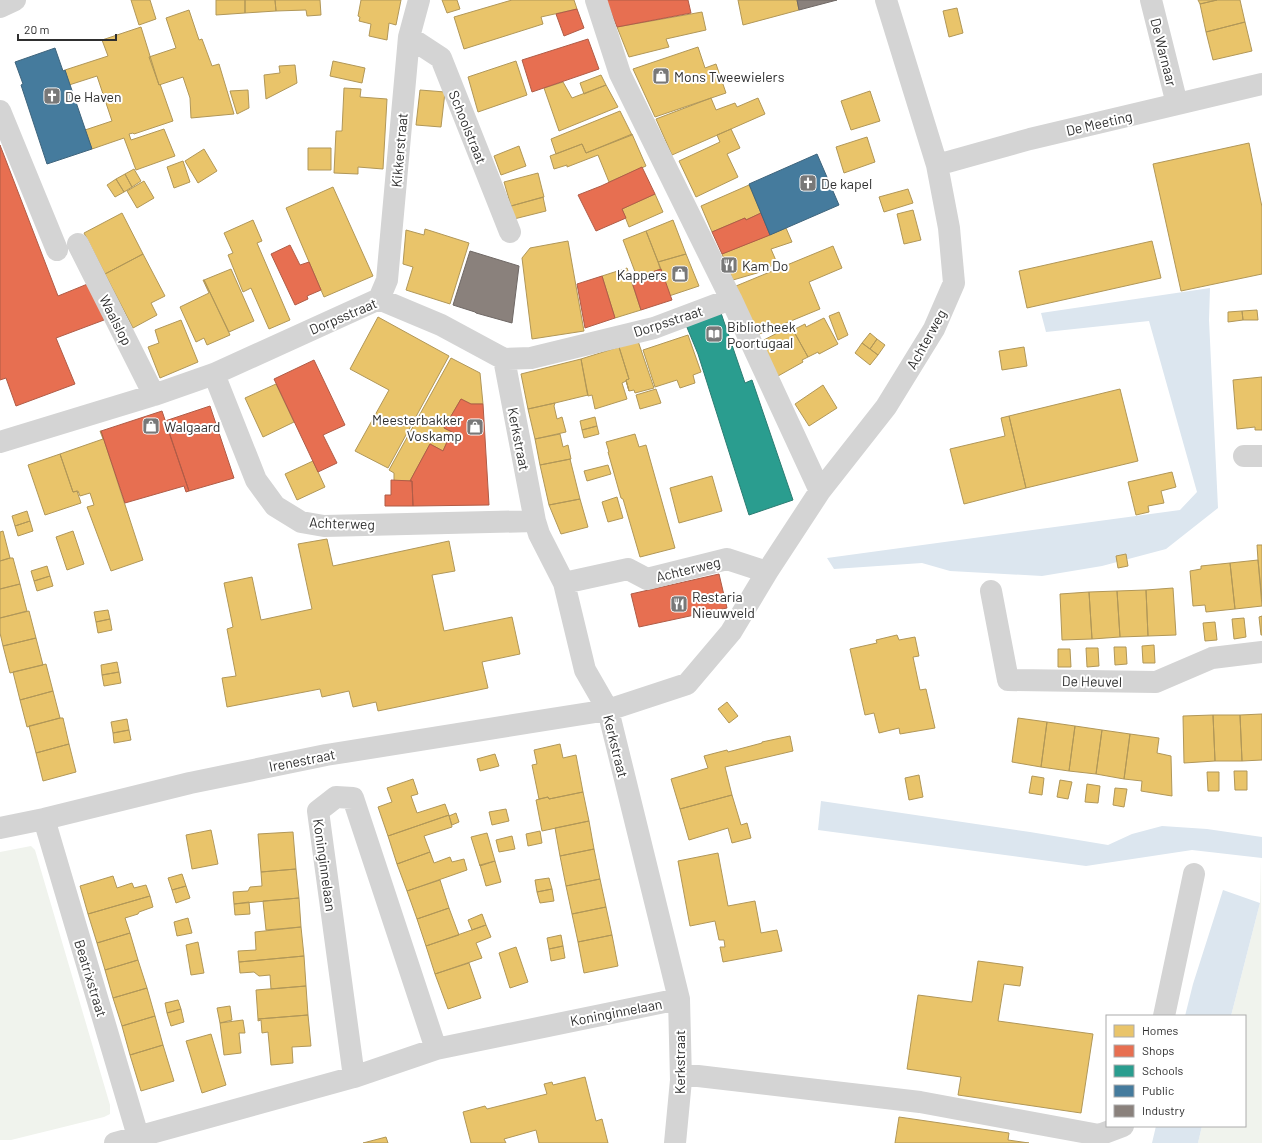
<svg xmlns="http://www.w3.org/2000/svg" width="1262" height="1143" font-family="Barlow,sans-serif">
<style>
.green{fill:#f0f3ed}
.water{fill:#dce6ef}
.homes{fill:#e9c46a;stroke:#b19758}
.shops{fill:#e76f51;stroke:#b05c47}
.schools{fill:#2a9d8f;stroke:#2c7c72}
.public{fill:#457b9d;stroke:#3e647c}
.industry{fill:#8a817c;stroke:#6f6865}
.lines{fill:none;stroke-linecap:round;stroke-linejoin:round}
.minor{stroke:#d4d4d4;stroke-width:22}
.labels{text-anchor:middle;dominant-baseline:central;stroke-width:4;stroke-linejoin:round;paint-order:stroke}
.street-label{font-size:14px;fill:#2f2f2f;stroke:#fff}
.poi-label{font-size:14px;fill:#2f2f2f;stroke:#fff;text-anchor:start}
</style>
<rect width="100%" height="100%" fill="#fff"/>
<path class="green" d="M31,846L35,850L110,1105V1114L104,1117L11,1140H0V852Z
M1261,858L1262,1143H1198L1202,1126H1245V1016H1231L1260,903Z"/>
<path class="water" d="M1210,288L1209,320L1218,508L1166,549L1102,566L1042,576L950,571L922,563L834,569L827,558L1180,510L1197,492L1149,321L1046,332L1041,313Z
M821,801L1030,832L1108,845L1132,834L1162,826L1207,829L1262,837V858L1192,850L1086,866L818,830Z
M1223,890L1260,903L1231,1016H1185L1193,984Z
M1156,1126H1202L1198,1143H1152Z"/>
<path class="homes" d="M131,0H150L156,19L139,25Z
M216,0H245V13L216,15Z
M245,0H275L276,11L245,13Z
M275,0H320L321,15L307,16L306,10L276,11Z
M361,0H401L396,25L389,23L387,40L369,36L371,24L359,21L360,17L358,16Z
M442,0H457L460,9L447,13Z
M512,0H574L577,9L541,17L543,24L464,49L454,17Z
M738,0H797L799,10L743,25Z
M1198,0H1217L1200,4Z
M1217,0H1240L1245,22L1206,32L1200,4Z
M957,8L963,33L949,37L943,11Z
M189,10L199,40L202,39L212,66L219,64L234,114L191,118L190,98L183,77L159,85L149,57L176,48L166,18Z
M702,12L706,30L666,39L669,47L629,57L617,27Z
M1245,22L1252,51L1213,60L1206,32Z
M141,27L159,85L160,84L173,121L134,134L133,133L129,134L131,140L164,129L175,156L136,170L124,138L92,149L85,130L112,121L97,76L69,85L65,70L108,56L102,40Z
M698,47L705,68L716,64L726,93L655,117L633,69Z
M333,61L365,68L362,83L330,76Z
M516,61L527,95L478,112L468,77Z
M295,65L297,83L266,99L264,75L280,73L279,66Z
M601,75L606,85L584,94L580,83Z
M563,82L572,98L606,85L618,107L559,131L544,88Z
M344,88L361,89L360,97L387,99L383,169L358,167V174L334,173L336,131H342Z
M248,90L249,108L237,114L230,91Z
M420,90L445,92L441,127L416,125Z
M870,91L880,121L851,130L841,101Z
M711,98L716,110L735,103L737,107L758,98L765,114L672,155L656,119Z
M620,111L632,135L586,153L582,144L556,154L551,139Z
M731,129L740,148L727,154L738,177L696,197L679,161L720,142L717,135Z
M632,134L646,166L609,182L598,155L567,167V165L554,169L550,156L582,144L586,153Z
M867,137L875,162L844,173L836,147Z
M1249,143L1262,207V274L1181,291L1153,164Z
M519,146L526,166L501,175L494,156Z
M308,148H331V170H308Z
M204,149L217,171L198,183L185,161Z
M183,161L190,182L174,188L167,167Z
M134,169L141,181L132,187L125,174Z
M538,173L544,197L511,206L504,182Z
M125,174L132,187L124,192L116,179Z
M116,179L124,192L115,197L107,185Z
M144,181L154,198L137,208L127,191Z
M749,185L761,213L746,220L745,218L712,232L701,206Z
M333,187L373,276L324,297L286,208Z
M908,189L913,203L884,212L879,197Z
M655,194L663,212L629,227L622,209Z
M543,197L546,211L514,219L511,206Z
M913,210L921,240L904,244L897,214Z
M122,213L143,254L105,274L84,233Z
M253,220L262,241L257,243L290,320L269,329L251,288L243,292L228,255L233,253L224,233Z
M673,220L686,254L658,262L646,231Z
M786,228L792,242L771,249L777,263L757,273L733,280L722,254Z
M425,229L469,243L450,304L406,290L413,267L403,264L406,230L424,235Z
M646,231L661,269L637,277L623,240Z
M568,241L584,331L532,339L522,258L530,248Z
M1152,241L1161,278L1027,308L1019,271Z
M833,246L842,268L809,282L820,309L757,335L736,286Z
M143,254L165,296L151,303L157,315L133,328L105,274Z
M686,254L699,286L669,296L658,262Z
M627,268L641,310L615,318L602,276Z
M231,269L254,321L229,332L204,280Z
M203,280H204L230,335L207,345L204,338L196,342L180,307L209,293Z
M1257,310L1258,320H1243L1242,311Z
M1242,311L1243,320L1228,322V312Z
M839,312L848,335L838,340L829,316Z
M378,317L449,356L388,468L355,451L389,390L350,369Z
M824,318L838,344L819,354L818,352L808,357L793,330L805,324L806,327Z
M181,320L198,362L160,378L148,347L159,343L155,330Z
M785,329L788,333L793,330L808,357L802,360L803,362L778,376L760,342Z
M870,333L877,339L870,349L862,343Z
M688,335L701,372L693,375L695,383L680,388L677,380L655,387L643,350Z
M877,339L885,345L878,355L870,349Z
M638,341L654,388L635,393L634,390L629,391L626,380L629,379L619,347Z
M862,343L878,355L870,365L855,353Z
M619,347L629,379L626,380L629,391L626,381L622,383L627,399L595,409L592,395L588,396L587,392L581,359Z
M1024,347L1027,366L1002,370L999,351Z
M451,358L480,373L483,404H471L461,399L444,428L458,435V442H447L443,451L430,444L410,481H394V473L389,470Z
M581,359L588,395L555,403L528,409L521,374Z
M1262,377V430H1255V427L1237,429L1233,380Z
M276,384L294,422L263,437L245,398Z
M823,385L837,408L809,426L795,404Z
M656,389L661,403L640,409L636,395Z
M1120,389L1138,461L1026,488L1009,416Z
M555,403L554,406L557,419L562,417L566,432L535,439L528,409Z
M1009,416L1026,488L964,504L950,449L1005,436L1001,418Z
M595,417L597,426L582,430L580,421Z
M597,426L599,434L584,438L582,430Z
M100,431H101L143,560L111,571L87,507L94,505L90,493L80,496L78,491L73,492L60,454L103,439Z
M560,434L563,447L568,445L571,459L540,465L535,439Z
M635,434L639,447L646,445L675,548L640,557L623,499L621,498L608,452H609L606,442Z
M60,454L73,492L77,491L81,503L45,515L28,465Z
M570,459L580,499L549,505L540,465Z
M313,461L325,487L297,500L285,474Z
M608,465L611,474L587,481L584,471Z
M1172,472L1176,487L1161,491L1164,503L1148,506L1149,512L1136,515L1128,482Z
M712,476L722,511L679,523L670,488Z
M617,497L623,518L608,522L602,502Z
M580,499L588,527L561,534L549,505Z
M27,511L30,521L15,526L12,516Z
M30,521L33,531L18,536L15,526Z
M3,531L10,558L0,561V532Z
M73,531L84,564L67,570L56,537Z
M327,539L333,566L449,541L455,571L432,575L444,631L512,617L520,654L482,662L488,688L378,711L376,702L353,707L349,691L322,697L320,689L227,707L222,678L236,676L227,629L233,627L224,583L252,577L261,620L312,609L298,544Z
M1257,545H1262V599L1258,560Z
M1126,554L1128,566L1118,568L1116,556Z
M10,558H13L20,584L0,589V561Z
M1258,560L1262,606L1235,609L1230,563Z
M1230,563L1235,609L1206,612L1205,605L1193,606L1190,571L1201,569V566Z
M47,566L50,576L34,581L31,571Z
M50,576L53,586L37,591L34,581Z
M20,584L27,611L0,618V589Z
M1173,588L1176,635L1148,636L1146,590Z
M1146,590L1148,636L1120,637L1117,591Z
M1117,591L1120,637L1092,639L1089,592Z
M1089,592L1092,639L1062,640L1060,594Z
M108,610L110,619L96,622L94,612Z
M29,611L36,638L3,646L0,633V618Z
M1262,616V635H1261L1259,617Z
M1244,618L1246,637L1234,639L1232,619Z
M110,619L112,630L98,633L96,622Z
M1215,622L1217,640L1205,641L1203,623Z
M897,635L899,640L915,637L919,656L913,657L920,690L926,689L935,728L900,734L899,728L879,733L874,713L865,715L850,649L877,643L876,640Z
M36,638L43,665L10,673L3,646Z
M1154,645L1155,663H1143L1142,646Z
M1114,647H1126L1127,664L1115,665Z
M1086,648H1098L1099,666L1087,667Z
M1058,649H1070L1071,667H1058Z
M117,662L119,672L102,675L101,665Z
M46,664L53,691L20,700L13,672Z
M119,672L121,683L104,686L102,675Z
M53,691L60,718L27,727L20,700Z
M727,702L738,716L729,723L718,709Z
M1262,714V760L1242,761L1240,715Z
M1213,715L1215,761L1184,763L1183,716Z
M1213,715H1240L1242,761H1215Z
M60,718H63L69,744L36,753L29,726Z
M1018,718L1047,722L1041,767L1012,762Z
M127,719L129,730L113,733L111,722Z
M1047,722L1075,726L1069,771L1041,767Z
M1075,726L1102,730L1096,774L1069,771Z
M129,730L131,740L114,743L113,733Z
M1102,730L1130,734L1124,779L1096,774Z
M1130,734L1159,738L1157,753L1171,756L1172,796L1141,791L1142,781L1124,779Z
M790,736L793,751L725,767L732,795L680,809L671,779L708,768L704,756L727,750L728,752L762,743V742Z
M69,744L76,772L43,781L36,753Z
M560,744L563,758L576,755L583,792L549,799L548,797L539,799L532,765L537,764L534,750Z
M495,754L499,766L480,771L477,759Z
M1234,771H1247V790H1235Z
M1207,772H1219V791H1208Z
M919,775L923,797L909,800L905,778Z
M1032,776L1044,778L1042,795L1029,793Z
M413,779L418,794L411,796L417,813L445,804L449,815L388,836L378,807L392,802L387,788Z
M1060,780L1072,782L1068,799L1057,797Z
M1087,784L1100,786L1098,803L1085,802Z
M1115,788L1127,789L1124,807L1113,805Z
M583,792L589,821L542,831L536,800L548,797L549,799Z
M732,795L741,825L747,823L751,838L732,843L728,828L689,840L680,809Z
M506,809L509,821L492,825L489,812Z
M456,813L459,822L452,825L449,816Z
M449,815L452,827L424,836L430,852L397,864L388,836Z
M589,821L594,849L560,856L555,828Z
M211,830L218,864L192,869L186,835Z
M540,831L542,843L528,846L526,834Z
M293,832L296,869L261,872L258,834Z
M487,833L495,861L480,866L471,837Z
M512,836L515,849L499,852L496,840Z
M594,849L600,879L566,886L560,856Z
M430,852L434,863L450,857L452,862L464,859L467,870L407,891L397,864Z
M718,853L728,906L755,901L761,933L777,930L782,951L723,962L720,947H725L724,940H719L715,921L690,926L678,861Z
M495,861L501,882L486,886L480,865Z
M296,869L299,898L234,904L233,892L248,891L250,887L262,886L261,872Z
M182,874L186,886L172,890L168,878Z
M113,876L117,888L132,883L134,888L146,885L150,896L88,914L80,886Z
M549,878L552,889L537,892L535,880Z
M600,879L606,907L572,914L566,886Z
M440,880L449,908L417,919L407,891Z
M186,886L190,898L176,903L172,890Z
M552,889L554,901L540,903L537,892Z
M150,896L153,907L139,912L138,914L125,918L130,933L97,943L88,914Z
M299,898L301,927L266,930L263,901Z
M249,902L250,914L235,915L234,904Z
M606,907L612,935L578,942L572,914Z
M449,908L459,935L426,946L417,919Z
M482,914L486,925L472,930L468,920Z
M188,918L192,933L177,936L174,922Z
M486,925L491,937L476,943L482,958L435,974L426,946Z
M301,927L304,956L239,962L238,951L256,950L255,932Z
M130,933L138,960L105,970L97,943Z
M561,935L563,946L549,949L547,938Z
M612,935L618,966L584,973L578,942Z
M198,942L204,973L191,975L186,945Z
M563,946L565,958L551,961L549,949Z
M516,947L528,982L510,988L499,953Z
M304,956L306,986L271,989L270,975L259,976L254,972L240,973L239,962Z
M138,960L147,988L113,998L105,970Z
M978,961L1023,967L1020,986L1004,984L998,1021L1093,1034L1081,1113L958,1095L961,1077L907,1069L918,995L972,1002Z
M469,963L481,998L448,1009L435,974Z
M306,986L308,1015L258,1019L256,990Z
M147,988L155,1016L122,1026L113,998Z
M178,1000L181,1009L167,1013L165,1003Z
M230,1006L232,1020L220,1023L217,1008Z
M181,1009L184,1022L171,1026L167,1013Z
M308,1015L311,1046L292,1047L293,1063L271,1065L268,1032L262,1033L261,1020L258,1021V1019Z
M155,1016L163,1045L130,1055L122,1026Z
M243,1020L245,1033H239L241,1053L224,1055L220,1023Z
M211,1034L226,1085L202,1093L186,1041Z
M163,1045L174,1081L141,1091L130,1055Z
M585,1077L596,1121L602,1119L608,1143H539L536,1130L504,1139L506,1143H471L463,1112L485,1106L487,1109L547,1094L544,1084L552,1082L553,1085Z
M899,1117L1009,1133L1008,1140L1029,1143H895Z
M386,1137L388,1143H363Z"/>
<path class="shops" d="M606,0H688L691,13L617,27Z
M577,9L584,28L564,36L556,14Z
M588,39L599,69L532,92L522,60Z
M0,145L58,296L90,283L104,320L56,338L75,384L16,406L6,378L0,380Z
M642,167L655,194L622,209L626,218L596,231L578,195L601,186Z
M761,213L770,235L722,254L712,232L745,218L746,220Z
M290,245L300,265L309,262L321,290L307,296L308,299L295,305L271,254Z
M661,269L672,300L641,310L631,279Z
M602,276L615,318L585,328L577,284Z
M314,360L345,425L323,435L337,463L318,472L274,379Z
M461,399L471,404H483L489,505L413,506L412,481H410L430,444L443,451L447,442H458V435L444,428Z
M210,406L234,478L189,491L165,421Z
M162,411L189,491L186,492L184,486L125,503L101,431Z
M391,480L412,481L413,506H385V495H391Z
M719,574L727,608L639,627L631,594Z"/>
<path class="schools" d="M721,313L745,383L752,380L793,500L749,515L698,354L686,325Z"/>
<path class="public" d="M55,48L63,71L65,70L92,149L47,164L21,85L23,84L15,62Z
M817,154L839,205L770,235L749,184Z"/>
<path class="industry" d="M797,0H837L799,10Z
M470,251L519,266L512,323L476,313L475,312L453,305Z"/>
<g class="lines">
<path class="minor" d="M596,0L620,74L731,299L820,491
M1151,0L1177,104
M0,7L15,0
M409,37L441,58L510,232
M0,111L57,250
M937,165L1030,139L1262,84
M78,244L154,395
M379,299L387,280L409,37L419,0
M504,359L535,521L539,534L564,583L585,670L608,710L679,999L681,1080L675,1143
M214,374L256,480L275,506L301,522L324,526L535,521
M0,442L154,395L214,374L379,299L441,325L504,359L531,358L654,328L731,299
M1244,456H1262
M564,583L628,569L647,579L727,559L767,572
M991,591L1008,680L1156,682L1212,658L1262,652
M44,819L138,1136
M0,828L44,819L190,783L326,755L608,710L687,684L731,632L767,572L820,491L886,407L934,329L954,283L949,228L937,165L886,0
M1164,1016L1194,874
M681,1074L920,1102L1099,1135L1123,1126
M354,1077L318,811L336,797L353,798L436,1049
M115,1143L354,1077L436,1049L679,999"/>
</g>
<defs>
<g id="shop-square" transform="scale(0.9)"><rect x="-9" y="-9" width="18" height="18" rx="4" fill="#787878" stroke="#fff"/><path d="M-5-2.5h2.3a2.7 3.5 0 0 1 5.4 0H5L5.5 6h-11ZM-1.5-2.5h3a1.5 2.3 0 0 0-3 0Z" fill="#fff"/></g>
<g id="church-square" transform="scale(0.9)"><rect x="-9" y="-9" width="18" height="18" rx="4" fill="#787878" stroke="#fff"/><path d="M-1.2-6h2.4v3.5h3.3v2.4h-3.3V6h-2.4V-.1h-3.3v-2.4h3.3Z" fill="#fff"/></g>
<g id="restaurant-square" transform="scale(0.9)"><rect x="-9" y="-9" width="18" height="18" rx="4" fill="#787878" stroke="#fff"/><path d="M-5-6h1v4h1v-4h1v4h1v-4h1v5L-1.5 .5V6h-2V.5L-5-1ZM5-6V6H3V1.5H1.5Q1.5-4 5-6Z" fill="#fff"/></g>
<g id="library-square" transform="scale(0.9)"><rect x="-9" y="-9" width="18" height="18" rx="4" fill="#787878" stroke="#fff"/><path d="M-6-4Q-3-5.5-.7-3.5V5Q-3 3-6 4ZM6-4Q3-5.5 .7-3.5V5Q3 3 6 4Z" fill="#fff"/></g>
</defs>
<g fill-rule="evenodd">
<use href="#shop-square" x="661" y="76"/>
<use href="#church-square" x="52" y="96"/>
<use href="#church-square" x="808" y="183"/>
<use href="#restaurant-square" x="729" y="265"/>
<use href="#shop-square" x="680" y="274"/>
<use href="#library-square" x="714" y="334"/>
<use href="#shop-square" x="151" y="426"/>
<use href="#shop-square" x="475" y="427"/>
<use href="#restaurant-square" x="679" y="604"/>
</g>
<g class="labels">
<g class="street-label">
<text transform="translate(1164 52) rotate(76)">De Warnaar</text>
<text transform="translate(1099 123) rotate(-13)">De Meeting</text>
<text transform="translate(468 127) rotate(68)">Schoolstraat</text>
<text transform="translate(399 150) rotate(-85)">Kikkerstraat</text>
<text transform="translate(343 316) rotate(-23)">Dorpsstraat</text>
<text transform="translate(116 320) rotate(63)">Waalslop</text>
<text transform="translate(668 321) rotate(-18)">Dorpsstraat</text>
<text transform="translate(926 339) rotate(-61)">Achterweg</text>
<text transform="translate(519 439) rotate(79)">Kerkstraat</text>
<text transform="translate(342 523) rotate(2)">Achterweg</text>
<text transform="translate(688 569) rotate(-14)">Achterweg</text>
<text transform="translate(1092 681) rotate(1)">De Heuvel</text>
<text transform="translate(616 746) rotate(76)">Kerkstraat</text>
<text transform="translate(302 760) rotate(-11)">Irenestraat</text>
<text transform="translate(325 865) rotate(82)">Koninginnelaan</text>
<text transform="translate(91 978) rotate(73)">Beatrixstraat</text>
<text transform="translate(616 1012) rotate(-11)">Koninginnelaan</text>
<text transform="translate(679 1062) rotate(-90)">Kerkstraat</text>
</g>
<g class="poi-label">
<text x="674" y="76">Mons Tweewielers</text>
<text x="65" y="96">De Haven</text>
<text x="821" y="183">De kapel</text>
<text x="742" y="265">Kam Do</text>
<text x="667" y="274" text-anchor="end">Kappers</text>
<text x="727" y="326">Bibliotheek<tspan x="727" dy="16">Poortugaal</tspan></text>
<text x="462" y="419" text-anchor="end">Meesterbakker<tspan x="462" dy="16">Voskamp</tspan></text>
<text x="164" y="426">Walgaard</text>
<text x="692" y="596">Restaria<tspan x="692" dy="16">Nieuwveld</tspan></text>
</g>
</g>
<rect x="1106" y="1015" width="140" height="112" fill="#ffffff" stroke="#acacac"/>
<rect x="1114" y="1025" width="20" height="12" fill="#e9c46a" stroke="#acacac"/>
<text x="1142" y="1035" font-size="12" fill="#2f2f2f">Homes</text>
<rect x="1114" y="1045" width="20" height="12" fill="#e76f51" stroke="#acacac"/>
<text x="1142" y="1055" font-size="12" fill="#2f2f2f">Shops</text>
<rect x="1114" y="1065" width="20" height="12" fill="#2a9d8f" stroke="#acacac"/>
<text x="1142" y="1075" font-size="12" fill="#2f2f2f">Schools</text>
<rect x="1114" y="1085" width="20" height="12" fill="#457b9d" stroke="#acacac"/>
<text x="1142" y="1095" font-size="12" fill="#2f2f2f">Public</text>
<rect x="1114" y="1105" width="20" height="12" fill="#8a817c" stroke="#acacac"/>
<text x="1142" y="1115" font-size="12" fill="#2f2f2f">Industry</text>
<path d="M18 34v6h98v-6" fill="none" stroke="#2f2f2f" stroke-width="2"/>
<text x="24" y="34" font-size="12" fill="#2f2f2f" stroke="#ffffff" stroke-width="3" paint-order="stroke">20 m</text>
</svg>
